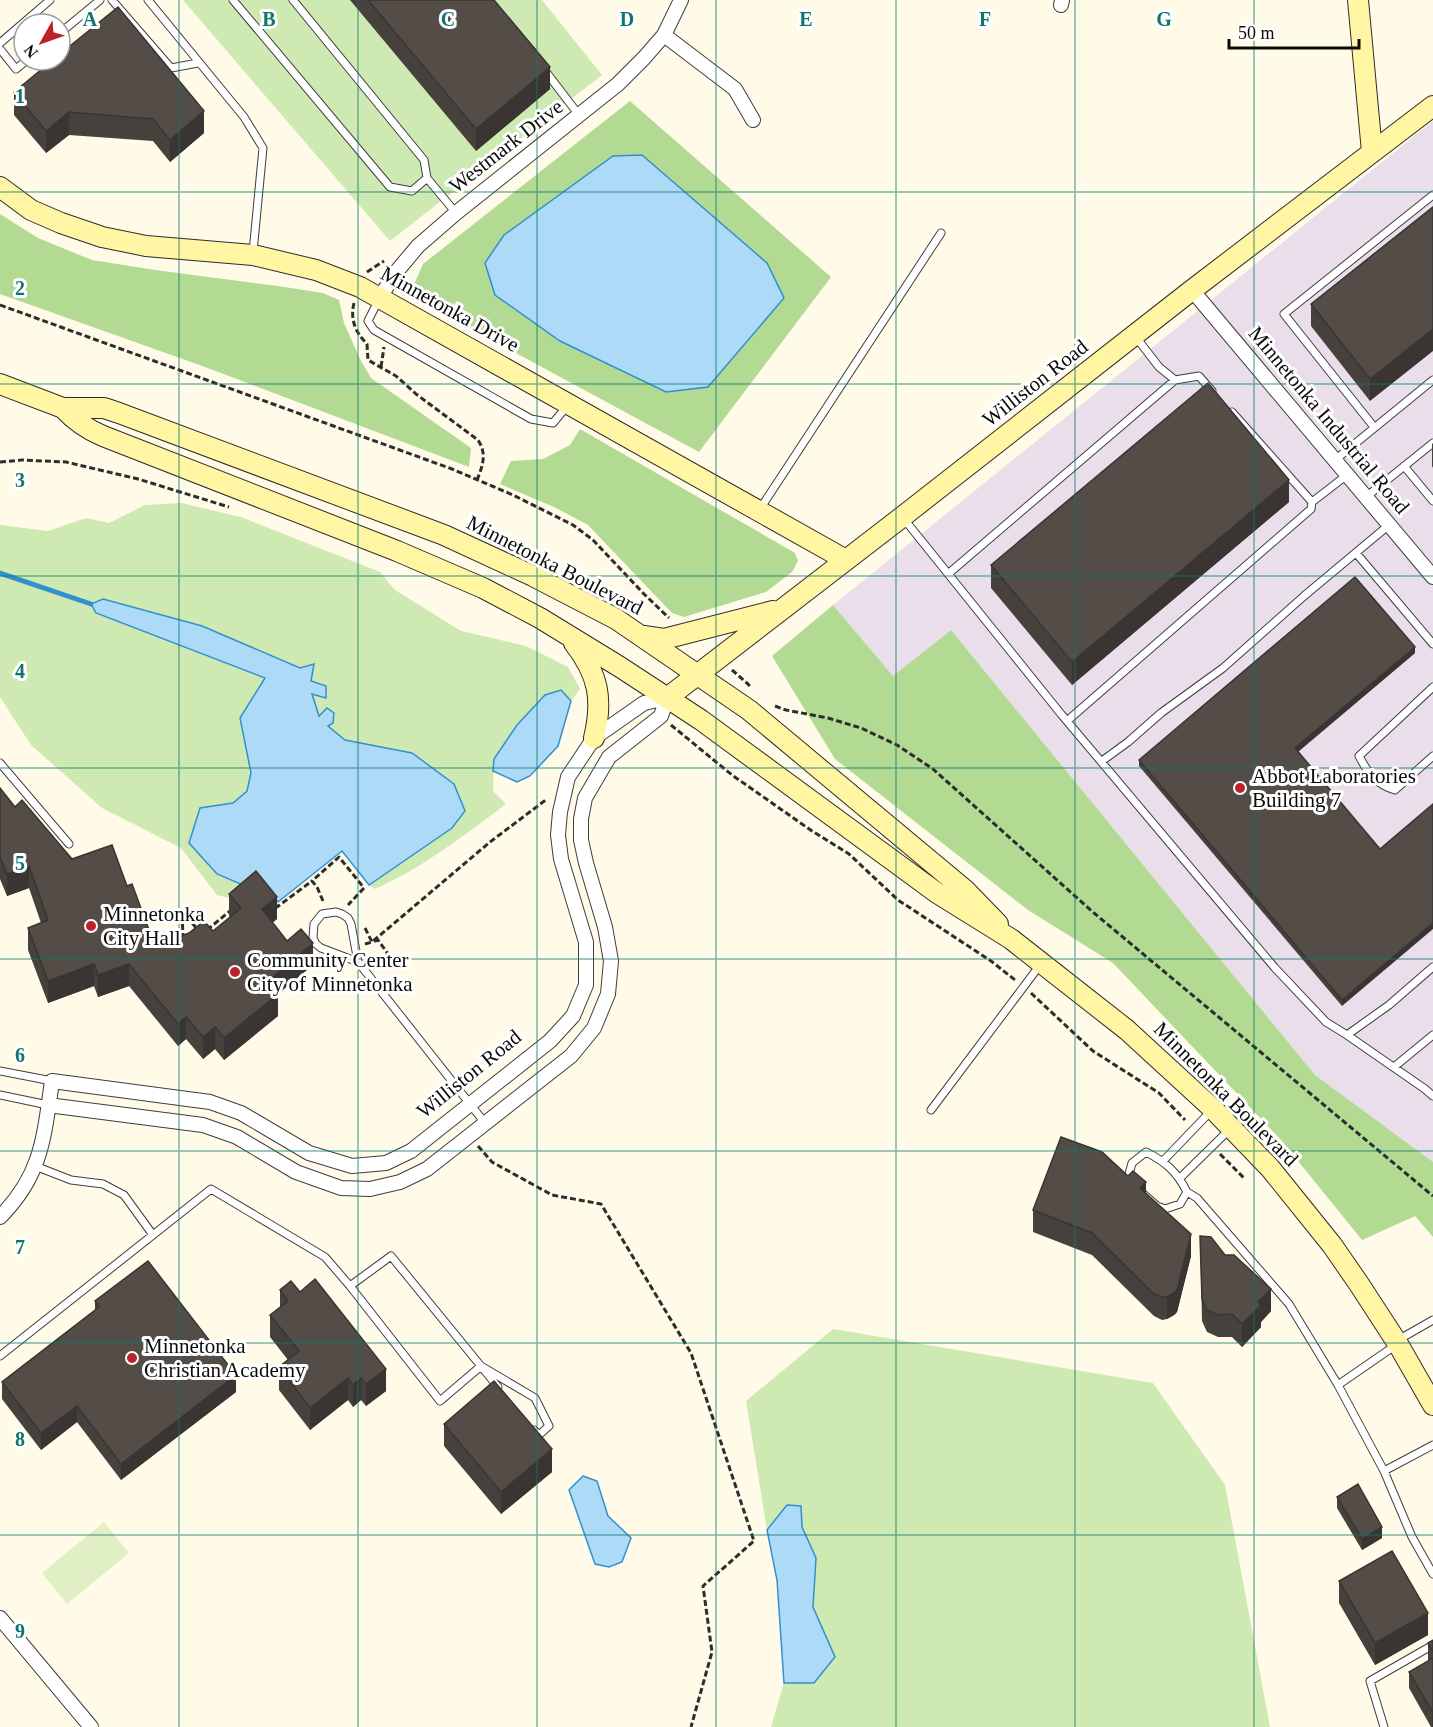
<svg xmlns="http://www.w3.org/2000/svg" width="1433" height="1727" font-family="'Times New Roman',serif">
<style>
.industrial{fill:#e9deea}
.green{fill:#cfe9b2}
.forest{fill:#b2da92}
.pitch{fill:#e1f0c4}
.water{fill:#addbf7;stroke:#3390cf;stroke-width:1.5}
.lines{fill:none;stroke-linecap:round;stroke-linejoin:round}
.stream{stroke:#3390cf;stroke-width:5}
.lane-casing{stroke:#3e3e3e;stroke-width:9}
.street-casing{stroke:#3e3e3e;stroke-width:16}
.secondary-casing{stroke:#2d2d2d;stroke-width:22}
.path{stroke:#2d2d2d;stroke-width:3;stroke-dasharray:6 3;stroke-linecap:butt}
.lane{stroke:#fff;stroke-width:7}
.street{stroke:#fff;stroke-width:14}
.secondary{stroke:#fff5a3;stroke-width:20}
.wall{fill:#47413d}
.shaded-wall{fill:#3a3532}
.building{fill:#534c47;stroke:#3a3532;stroke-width:1.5}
.grid{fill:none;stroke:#0f766e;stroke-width:1.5;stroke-opacity:0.55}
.poi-dot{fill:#bb2229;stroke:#fff;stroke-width:2}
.labels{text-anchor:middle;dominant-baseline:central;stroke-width:6;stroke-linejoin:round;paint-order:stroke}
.street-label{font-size:21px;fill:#0b0b0b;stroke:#fff}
.poi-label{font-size:21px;fill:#0b0b0b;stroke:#fff;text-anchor:start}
.grid-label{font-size:20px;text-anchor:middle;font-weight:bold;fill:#0f766e;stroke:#fff;stroke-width:6;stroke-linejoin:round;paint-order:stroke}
</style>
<rect width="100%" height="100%" fill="#fffbe8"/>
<path class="industrial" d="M1433,121V1162L1315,1075L951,630L893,676L833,605Z"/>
<path class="green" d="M183,0H542L602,75L390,241Z
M181,503L241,517L380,572L395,590L461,631L526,646L568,667L580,689L571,701L561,690L545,695L517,725L494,759L493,791L506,804C466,834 421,869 375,889L369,885L452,828L412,753L345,740L327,726L319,717L312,694L310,681L314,665L265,677L240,718C245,743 264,790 233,803C223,807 210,807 200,808L245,886L229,898L217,895L181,848L102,808L31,745L0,697V525L48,531L86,518L109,523L145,505Z
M833,1329L1153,1383L1225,1485L1270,1727H771L784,1683H814L835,1657L813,1607L816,1558L802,1527L801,1506H787L767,1530L746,1401Z"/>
<path class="forest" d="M630,101L831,277L699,452L420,301L413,287L423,264Z
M0,214L38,238L92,260L155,270L278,286L323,293L339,300L344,323L360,359L371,378L471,448L469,467L205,367L0,294Z
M580,429L795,553L798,561L792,572L766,592L684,617L672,613L588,525L554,507L500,484L511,461L543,459L570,445Z
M833,605L893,676L951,630L1315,1075L1433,1162V1237L1415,1216L1362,1240L1281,1140L1113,963L1028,910L835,759L772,656Z"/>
<path class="pitch" d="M104,1522L129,1553L67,1604L42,1573Z"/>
<path class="water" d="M642,155L767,263L784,298L708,387L666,392L560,341L495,295L485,263L504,235L613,156Z
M103,599L202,626L300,668L314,664L311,681L326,686V698L312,694L319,716L327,708L334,713L333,723L328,726L345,740L412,753L454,784L465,811L452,828L369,885L342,851L278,902L257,876L245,886L217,874L189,843L200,808L233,803L247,791L251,773L240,718L265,678L96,613L91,604Z
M561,690L571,701L558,746L530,776L517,782L493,771L494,759L517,725L545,695Z
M583,1476L597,1481L608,1516L631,1538L622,1562L609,1567L595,1564L569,1490Z
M787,1505L801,1506L802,1527L816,1558L813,1607L835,1657L814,1683H784L777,1580L767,1530Z"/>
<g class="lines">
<path class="stream" d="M0,573L91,604"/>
<g class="lane-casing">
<path id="lane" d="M112,0L171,68L198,63
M148,0L244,117L263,148L253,252
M233,0L390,187L412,191L427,178
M293,0L424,160L427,178L456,213
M60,33L100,0
M0,43L50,0
M0,49L16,69L27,60
M546,72L579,115
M379,299L368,321L374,330L531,419L553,423L568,405
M1135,336L1159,367L1175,380
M1232,412L1312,502
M1374,427L1284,314L1433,195
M1335,460L1433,380
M1404,466L1433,501
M1366,497L1433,443
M760,509L941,233
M904,519L1061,714L1275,968L1326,1022L1347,1035L1389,1005L1433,967
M1356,553L1433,644
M948,574L1175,380L1199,376L1212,391
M1433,687L1359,756C1368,773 1375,784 1395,790L1433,756
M1067,721L1311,509L1312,502L1347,475
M1102,761L1128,742L1161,713L1223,668L1304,596L1389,525
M0,763L69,844
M358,962L321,948L316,944L313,938L314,924L322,914L336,912L342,914L348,918L351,924L358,962L485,1123
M1347,1035L1425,1089L1433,1096
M1394,1067L1433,1035
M0,1071L52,1081
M0,1095L48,1105
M931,1110L1040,965
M1146,1152C1166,1162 1177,1172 1187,1192L1180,1204L1165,1209L1157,1206L1133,1185L1129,1174L1132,1163Z
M1163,1161L1211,1111
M35,1166L71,1180L103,1184L124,1195L153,1235
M1180,1178L1230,1129
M1187,1192L1197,1198L1289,1304L1338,1385L1384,1471L1412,1537L1433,1574
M350,1286L391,1256L498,1387
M1398,1340L1433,1320
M0,1356L211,1189L325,1257L350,1286L440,1401L481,1366
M481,1366L535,1398L549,1426L539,1435L534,1430
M1338,1385L1396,1345
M1384,1471L1433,1445
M1384,1727L1370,1681L1433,1645"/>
</g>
<g class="street-casing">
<path id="street" d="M1061,5L1062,0
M664,35L735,89L753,120
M1192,290L1433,577
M380,297L397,271L418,246L456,213L618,84L644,58L664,35L681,0
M48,1105L203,1125L237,1137L296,1172L341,1188L370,1189L400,1182L427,1169L571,1056L594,1028L608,994L611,961L605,927L586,863L581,840V819L585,798L609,757L661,716L667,698
M0,1217C42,1175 44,1137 52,1081L210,1102L241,1113L309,1153L352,1166L386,1163L411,1151L550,1041L573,1016L586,985V942L561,859L558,835L560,812L568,777L594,738L644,703L667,698
M0,1618L91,1727"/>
</g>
<g class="secondary-casing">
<path id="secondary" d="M1358,0L1372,152
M0,187L31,210L61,223L102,237L146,246L253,255L316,270L360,287L846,560
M0,384L63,408H104L119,413L444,535L533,576L616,619L749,710L965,890L998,924
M63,408C75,421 86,429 103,436L397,551L483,588L540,618L620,667L701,720L937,893L1011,939L1127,1030L1213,1109L1270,1168L1332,1245L1359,1284L1398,1344L1433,1405
M644,636L664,639L773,611
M574,643C599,675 603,700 594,738
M667,698L902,517L1192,290L1433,106"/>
</g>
<path class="path" d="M367,272L384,261
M354,303C350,319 355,332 367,344L368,360L396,376L416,394L478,440C487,454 483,465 477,480
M0,305L452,469L513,495L573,525L593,540L644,594L669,618
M381,367L384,347
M0,462L22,460L66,462L138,479L229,507
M732,670L748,684L751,688
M775,706L786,710L828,718L861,728L897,745L933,769L1094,913L1433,1196
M671,725L732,775L812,831L849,854L898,900L991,961L1015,980
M323,901L317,887L312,881L339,857L364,888L348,905
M276,905L277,907L312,881
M365,928L372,942L378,940L396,965
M207,930L230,911
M183,939L182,910L197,929
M365,944L372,942L490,842L547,799
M1031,993L1093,1051L1159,1093L1185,1120
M478,1146L492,1162L552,1195L601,1204L691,1353L754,1541L703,1586L712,1652L691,1727
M1220,1154L1245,1179"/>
<use href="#lane" class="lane"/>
<use href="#street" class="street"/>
<use href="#secondary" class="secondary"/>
</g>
<path class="wall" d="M350,0H494L550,89L476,151Z
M53,60L204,133L170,162L153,141L69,135L46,153L14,115V92Z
M1433,207L1370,401L1311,326V304Z
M1433,443V468L1432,466V444Z
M1289,502L1072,685L991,588V565Z
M1415,653L1298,752L1380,849L1342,1006L1139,766V760Z
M0,788L15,807L72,859L127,886L155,946L213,931L230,917L229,916V894L277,919L272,923L287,941L313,965L278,994V1016L224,1060L215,1049L203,1059L186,1039L178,1046L129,986L98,997L94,986L48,1003L28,950V928L41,923L29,888L7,896L0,879Z
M1146,1193L1191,1256L1177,1312L1174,1315L1167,1319L1162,1320L1154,1316L1092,1255L1033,1232V1210Z
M1200,1236L1271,1311L1261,1322V1327L1242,1347L1232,1337H1218L1207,1332L1202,1321Z
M280,1290L300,1292L386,1391L366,1406L361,1400L353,1407L348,1400L310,1430L279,1390V1367L288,1360L270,1337V1315L280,1307Z
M95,1301L236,1392L121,1480L77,1422L41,1450L2,1399V1382L95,1310Z
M444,1424L552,1472L501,1514L444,1446Z
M1337,1497L1382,1538L1362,1550L1337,1508Z
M1339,1581L1428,1635L1375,1665L1339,1603Z
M1433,1640V1727H1431L1409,1688V1672L1428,1661V1643Z"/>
<path class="shaded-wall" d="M550,67V89L476,151V129Z
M204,111V133L170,162V140Z
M69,112V135L46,153V131Z
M1433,329V351L1370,401V379Z
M1289,480V502L1072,685V662Z
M1415,647V653L1295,754V748Z
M29,866V888L7,896V874Z
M277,897V919L262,931V909Z
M1433,923V929L1342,1006V1000Z
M313,943V965L271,999L278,994V1016L224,1060V1038L268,981Z
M94,964V986L48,1003V981Z
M129,964V986L98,997V975Z
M186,1017V1039L178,1046V1024Z
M215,1027V1049L203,1059V1037Z
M1146,1182V1204L1140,1188Z
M1191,1234V1256L1177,1312L1174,1315L1167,1319V1297Z
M1271,1289V1311L1261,1322V1327L1242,1347V1324L1258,1302Z
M386,1369V1391L366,1406V1384Z
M236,1375V1392L121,1480V1464Z
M348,1378V1400L310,1430V1408Z
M361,1378V1400L353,1407V1385Z
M77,1406V1422L41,1450V1433Z
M552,1449V1472L501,1514V1492Z
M1382,1527V1538L1362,1550V1539Z
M1428,1613V1635L1375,1665V1643Z
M1432,1711H1433V1727H1432Z"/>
<path class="building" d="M368,0H494L550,67L476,129Z
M118,7L204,111L170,140L153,119L69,112L46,131L14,92L53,60H60V54Z
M1433,207V329L1370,379L1311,304Z
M1208,383L1289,480L1072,662L991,565Z
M1355,577L1415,647L1295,748L1380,849L1433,804V923L1342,1000L1139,760Z
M0,788L15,807L22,800L72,859L112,845L127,886L132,884L155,946L189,933L204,921L213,931L241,908L229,894L256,871L277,897L262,909L287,941L301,929L313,943L268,981L278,994L224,1038L215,1027L203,1037L186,1017L178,1024L129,964L98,975L94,964L48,981L28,928L48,920L29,866L7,874L0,857Z
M1061,1137L1102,1152L1128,1176L1133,1171L1146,1182L1140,1188L1191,1234L1177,1290L1174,1293L1167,1297H1162L1154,1294L1092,1233L1033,1210Z
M1200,1236L1211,1237L1225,1255H1234L1271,1289L1258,1302L1261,1305L1242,1324L1232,1314L1218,1315L1207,1310L1202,1299Z
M148,1261L236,1375L121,1464L77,1406L41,1433L2,1382L99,1307L95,1301Z
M315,1279L386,1369L366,1384L361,1378L353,1385L348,1378L310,1408L279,1367L299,1351L270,1315L288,1301L280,1290L291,1281L300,1292Z
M494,1381L552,1449L501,1492L444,1424Z
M1358,1484L1382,1527L1362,1539L1337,1497Z
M1392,1551L1428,1613L1375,1643L1339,1581Z
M1433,1640V1652L1428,1643Z
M1433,1658V1711H1432L1409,1672Z"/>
<path class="grid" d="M179,0V1727M358,0V1727M537,0V1727M716,0V1727M896,0V1727M1075,0V1727M1254,0V1727M0,192H1433M0,384H1433M0,576H1433M0,768H1433M0,959H1433M0,1151H1433M0,1343H1433M0,1535H1433"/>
<g class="poi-dot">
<circle cx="1240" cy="788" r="6"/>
<circle cx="91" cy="926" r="6"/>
<circle cx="235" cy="972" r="6"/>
<circle cx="132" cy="1358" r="6"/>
</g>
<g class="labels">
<g class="street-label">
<text transform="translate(506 146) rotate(-38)">Westmark Drive</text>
<text transform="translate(450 309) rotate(29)">Minnetonka Drive</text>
<text transform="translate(1035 383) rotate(-38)">Williston Road</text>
<text transform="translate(1329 420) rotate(50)">Minnetonka Industrial Road</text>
<text transform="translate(555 565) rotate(27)">Minnetonka Boulevard</text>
<text transform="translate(469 1074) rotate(-39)">Williston Road</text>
<text transform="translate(1226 1094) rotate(45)">Minnetonka Boulevard</text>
</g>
<g class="poi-label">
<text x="1252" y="776">Abbot Laboratories<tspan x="1252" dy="24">Building 7</tspan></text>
<text x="103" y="914">Minnetonka<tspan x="103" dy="24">City Hall</tspan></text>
<text x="247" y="960">Community Center<tspan x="247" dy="24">City of Minnetonka</tspan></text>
<text x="144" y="1346">Minnetonka<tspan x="144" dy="24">Christian Academy</tspan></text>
</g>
</g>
<g class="grid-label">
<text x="90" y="26">A</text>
<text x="269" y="26">B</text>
<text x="448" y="26">C</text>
<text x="627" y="26">D</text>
<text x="806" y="26">E</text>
<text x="985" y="26">F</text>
<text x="1164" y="26">G</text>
<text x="20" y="103">1</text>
<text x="20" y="295">2</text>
<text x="20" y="487">3</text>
<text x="20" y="678">4</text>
<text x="20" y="870">5</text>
<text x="20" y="1062">6</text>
<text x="20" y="1254">7</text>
<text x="20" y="1446">8</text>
<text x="20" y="1638">9</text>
</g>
<g transform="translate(42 42) rotate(230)"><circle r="28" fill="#ffffff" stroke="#9d9d9d" stroke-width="1.5"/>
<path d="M0-4.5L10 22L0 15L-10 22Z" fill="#bb2229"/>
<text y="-9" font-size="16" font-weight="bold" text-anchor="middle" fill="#0b0b0b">N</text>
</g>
<path d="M1229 39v9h130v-9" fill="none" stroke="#0b0b0b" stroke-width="3"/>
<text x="1238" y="39" font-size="18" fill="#0b0b0b" stroke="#ffffff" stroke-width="4.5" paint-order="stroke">50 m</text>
</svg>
